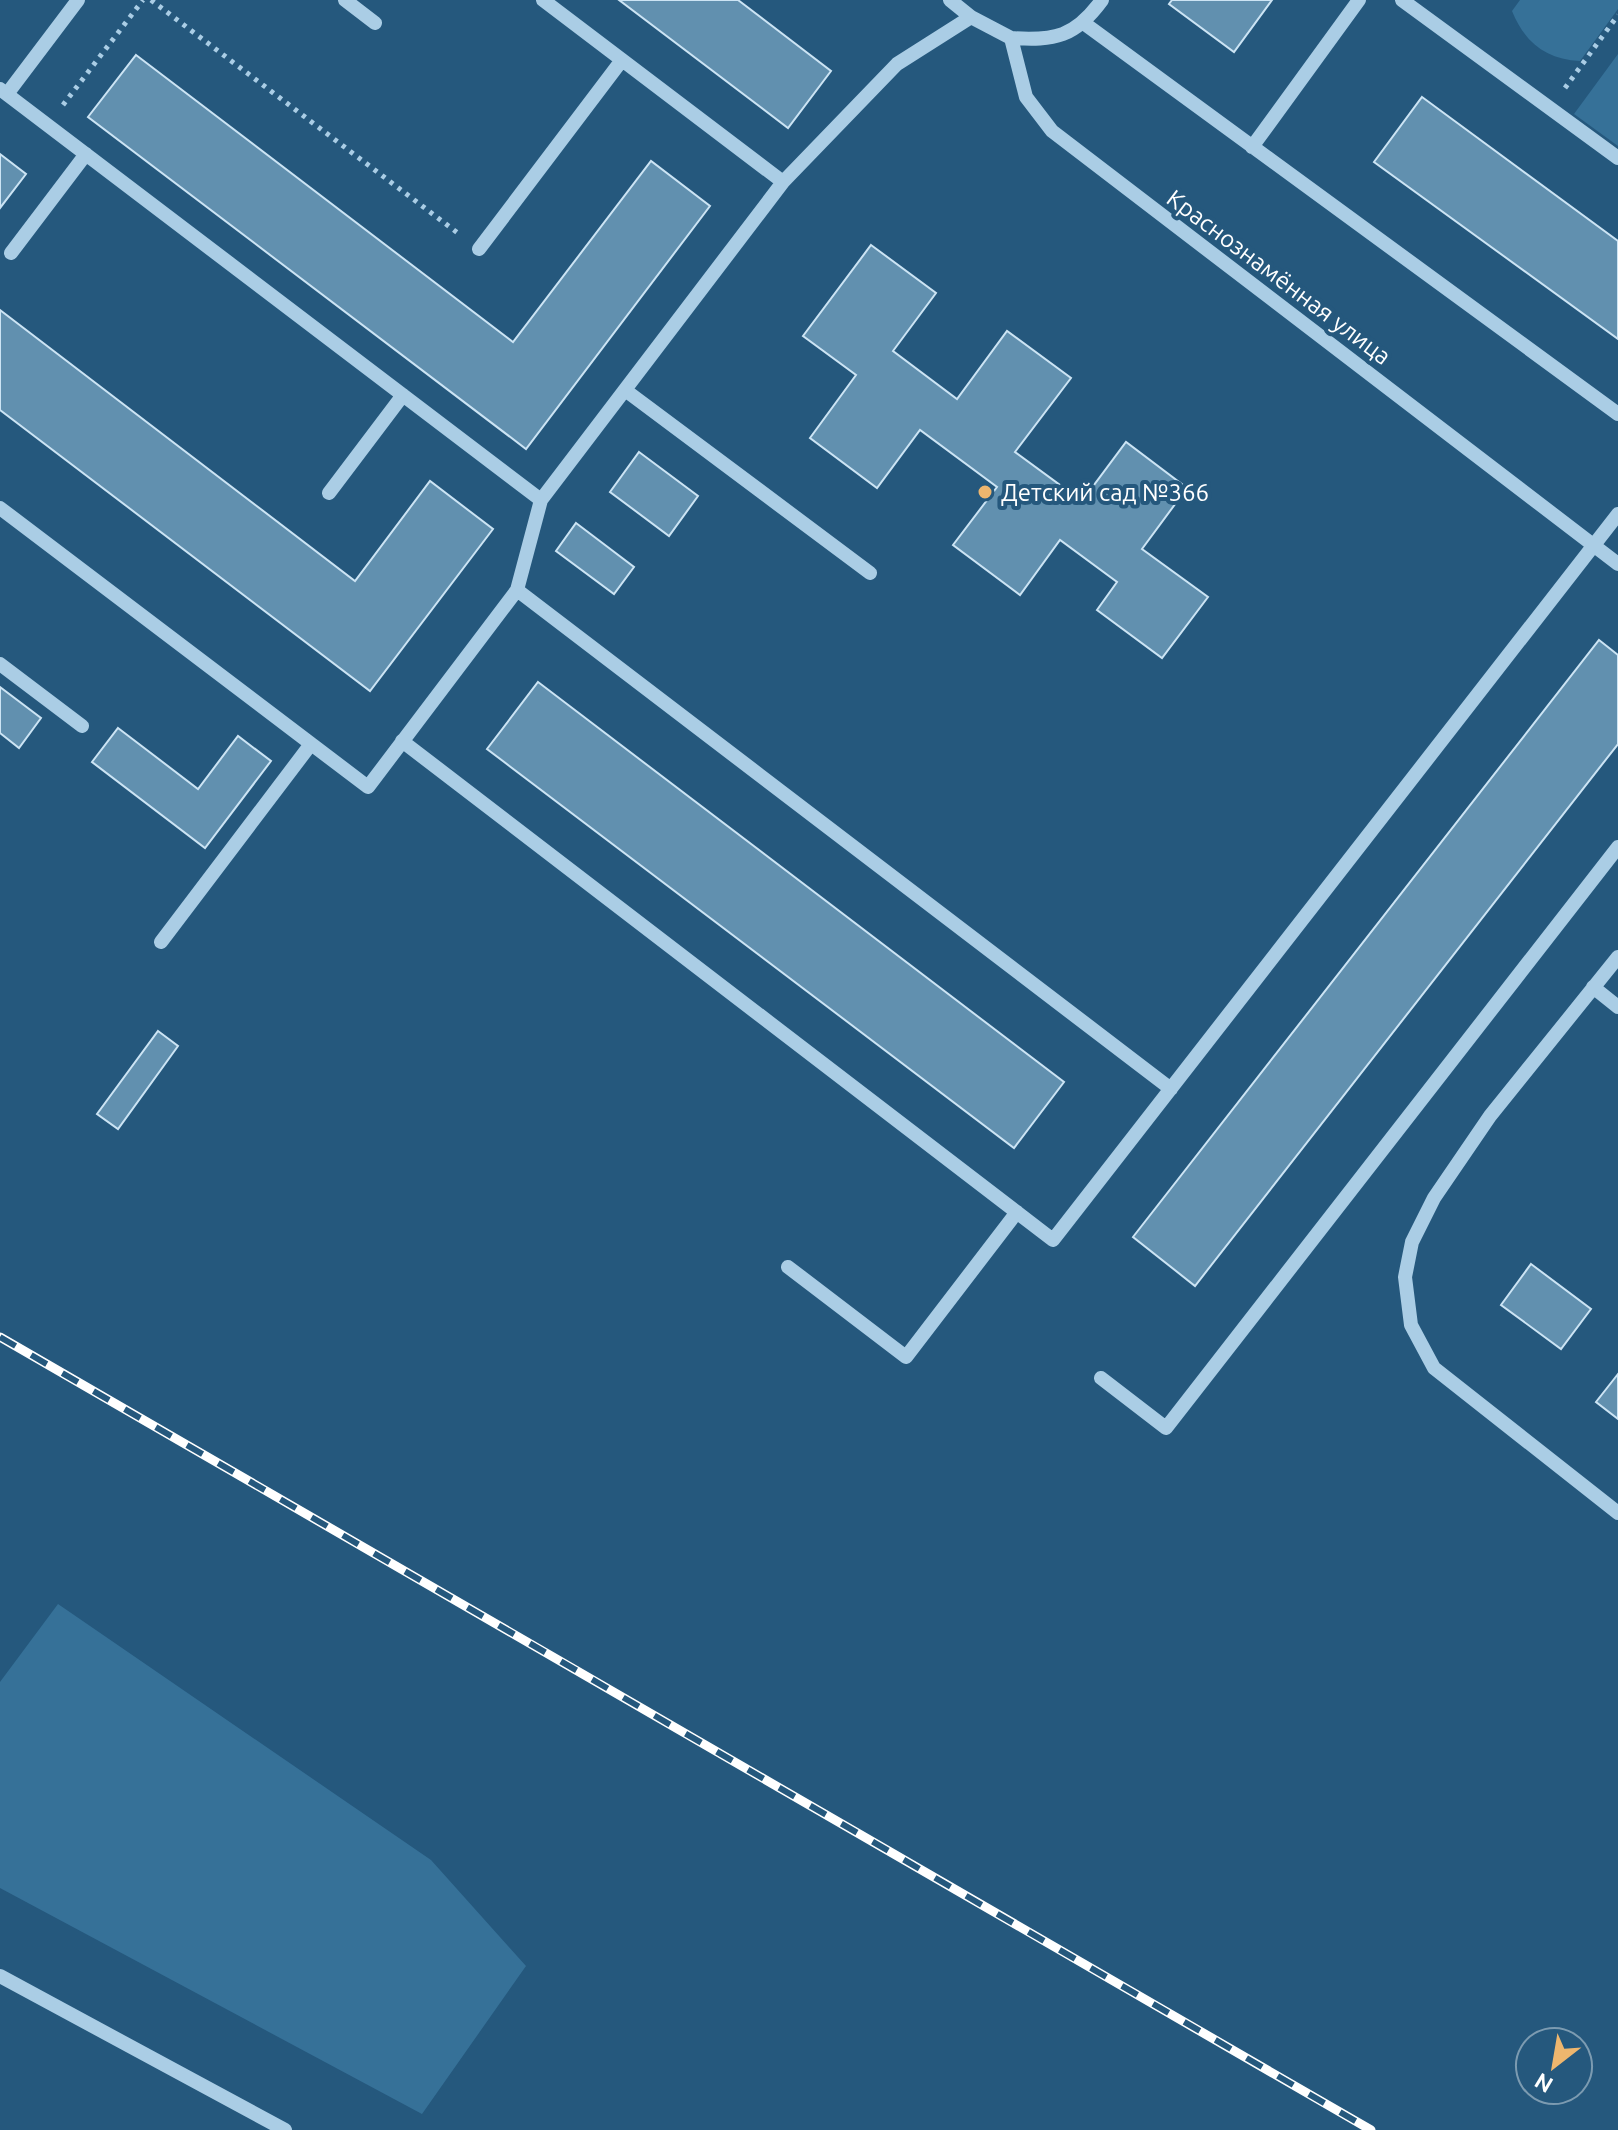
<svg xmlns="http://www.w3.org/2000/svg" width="1618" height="2130" font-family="Ubuntu,sans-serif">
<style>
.green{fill:#367198}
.building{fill:#6190af;stroke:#cce4f4;stroke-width:2}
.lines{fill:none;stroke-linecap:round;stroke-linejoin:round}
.path{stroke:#aacde5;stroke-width:5;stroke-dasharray:4 6;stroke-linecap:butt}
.minor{stroke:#aacde5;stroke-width:14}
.rail-casing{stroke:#fff;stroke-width:9}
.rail{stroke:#25587d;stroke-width:6;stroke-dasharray:18;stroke-linecap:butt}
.poi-dot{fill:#eeb66e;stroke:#25587d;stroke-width:3}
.labels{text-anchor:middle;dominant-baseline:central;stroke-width:8;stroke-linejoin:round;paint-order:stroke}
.street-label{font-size:24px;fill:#fff;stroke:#25587d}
.poi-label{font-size:24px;fill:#fff;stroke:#25587d;text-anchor:start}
</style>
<rect width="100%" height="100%" fill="#25587d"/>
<path class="green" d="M1520,0H1618V9L1580,61C1546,59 1525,43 1512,11Z
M1618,54V146L1574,114Z
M58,1604L431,1860L526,1966L422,2114L0,1888V1682Z"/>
<path class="building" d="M619,0H738L831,71L788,128Z
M1172,0H1272L1234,52L1169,4Z
M136,55L513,342L651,161L710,206L526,449L88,117Z
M1422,97L1618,241V339L1374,162Z
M0,154L26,174L0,208Z
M871,245L936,293L893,351L957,399L1007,331L1071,378L1015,452L1082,501L1126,442L1187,488L1142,549L1208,597L1162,658L1097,610L1117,582L1060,540L1020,595L953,545L997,487L920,430L877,488L810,438L856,375L803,336Z
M0,310L355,581L430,481L493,529L370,691L0,410Z
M639,452L698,496L669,536L610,492Z
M576,523L634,567L614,594L556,551Z
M1599,640L1618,655V744L1195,1286L1133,1237Z
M538,682L1064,1082L1014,1148L487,749Z
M0,687L41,718L19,748L0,733Z
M118,728L198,789L238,736L271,761L205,848L92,762Z
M158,1031L178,1046L118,1129L97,1114Z
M1531,1264L1591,1309L1561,1349L1501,1305Z
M1618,1374V1419L1596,1402Z"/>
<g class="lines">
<path class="path" d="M151,0L459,234
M1565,88L1618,15
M63,105L143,0"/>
<path class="minor" d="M345,0L375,23
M543,0L783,182
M950,0L971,17L1011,38L1026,97L1052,131L1618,564
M1402,0L1618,158
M1085,24L1618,414
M1011,38C1055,41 1075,37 1102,0
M0,89L541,500
M7,94L78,0
M1252,147L1359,0
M479,249L622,60
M11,253L86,154
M625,390L870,573
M329,493L403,395
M0,508L368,787L517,590L541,500L783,182L897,64L971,17
M517,590L1171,1089
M0,664L82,726
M402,741L1053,1240L1618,514
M161,942L311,744
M1618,957L1490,1116L1434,1198L1412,1242L1405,1277L1411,1325L1434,1368L1618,1513
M1593,987L1618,1007
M788,1267L906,1357L1017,1212
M1101,1378L1166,1428L1618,847
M0,1976L285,2130"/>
<g class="rail-casing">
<path id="rail" d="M0,1337L1371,2130"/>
</g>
<use href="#rail" class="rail"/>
</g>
<circle class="poi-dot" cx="985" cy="492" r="8"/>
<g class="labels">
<g class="street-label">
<text transform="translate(1279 277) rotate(37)">Краснознамённая улица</text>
</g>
<g class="poi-label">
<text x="1001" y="492">Детский сад №366</text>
</g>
</g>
<g transform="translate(1554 2066) rotate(211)"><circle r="38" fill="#25587d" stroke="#7c9bb1" stroke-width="2"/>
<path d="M0-6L14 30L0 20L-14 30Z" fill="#eeb66e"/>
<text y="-12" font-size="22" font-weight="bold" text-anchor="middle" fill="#ffffff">N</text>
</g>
</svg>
